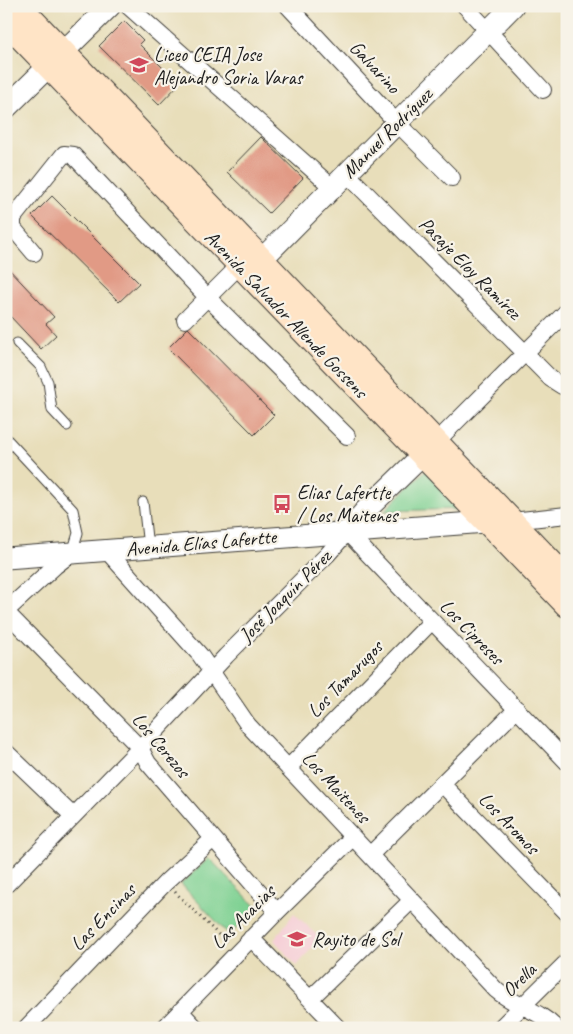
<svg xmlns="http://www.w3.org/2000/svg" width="573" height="1034" font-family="Caveat,sans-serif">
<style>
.built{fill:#f6cfd7}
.green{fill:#7fd193;stroke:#4e7658}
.building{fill:#e19a85}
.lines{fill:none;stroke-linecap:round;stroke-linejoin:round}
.service-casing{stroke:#3b3934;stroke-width:11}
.minor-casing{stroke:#3b3934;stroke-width:18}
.tertiary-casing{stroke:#3b3934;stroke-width:23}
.secondary-casing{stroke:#3b3934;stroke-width:26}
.path{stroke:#3b3934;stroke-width:3;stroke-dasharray:1 4;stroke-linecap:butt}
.service{stroke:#fff;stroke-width:9}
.minor{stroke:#fff;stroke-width:16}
.tertiary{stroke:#fff;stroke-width:21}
.secondary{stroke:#ffe4c6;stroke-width:24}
.labels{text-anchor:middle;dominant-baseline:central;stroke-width:4.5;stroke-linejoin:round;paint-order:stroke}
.poi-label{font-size:20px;fill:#1c1c1c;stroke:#f7f3e8;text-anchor:start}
.street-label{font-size:20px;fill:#1c1c1c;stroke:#f7f3e8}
</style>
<rect width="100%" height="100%" fill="#f7f3e8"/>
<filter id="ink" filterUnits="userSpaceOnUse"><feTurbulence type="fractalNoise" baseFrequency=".02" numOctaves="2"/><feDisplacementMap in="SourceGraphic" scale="10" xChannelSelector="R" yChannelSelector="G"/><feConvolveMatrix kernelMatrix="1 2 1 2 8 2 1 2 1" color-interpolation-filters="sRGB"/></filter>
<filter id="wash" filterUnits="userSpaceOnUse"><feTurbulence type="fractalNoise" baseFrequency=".0096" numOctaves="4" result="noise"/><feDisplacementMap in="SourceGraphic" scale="20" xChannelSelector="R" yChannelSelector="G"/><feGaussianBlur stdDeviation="1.12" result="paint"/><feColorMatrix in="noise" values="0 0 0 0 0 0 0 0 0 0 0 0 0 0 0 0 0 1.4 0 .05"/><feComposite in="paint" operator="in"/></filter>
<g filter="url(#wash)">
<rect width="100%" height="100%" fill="#e8deba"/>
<path class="built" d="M294,913L320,938L297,966L274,940Z"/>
<path class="green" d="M426,470L464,509L384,511Z
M209,858L257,908L229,935L181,884Z"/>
<g id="blocks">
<path class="building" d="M124,21L143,40L139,44L179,84L159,105L99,46Z
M261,137L303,178L269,213L227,172Z
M52,196L139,283L119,302L32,216Z
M6,266L54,317L46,324L56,335L41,349L9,315L6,318Z
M188,328L274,415L254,435L168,348Z"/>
</g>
</g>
<g filter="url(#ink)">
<use href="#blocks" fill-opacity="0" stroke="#3b3934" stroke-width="1"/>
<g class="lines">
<g class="service-casing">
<path id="service" d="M17,343L41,367L48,382L52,410L67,426
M6,438L73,510L78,533L72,553
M143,502L148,547"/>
</g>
<g class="minor-casing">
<path id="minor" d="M128,6L333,188
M288,6L397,123L452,178
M465,6L543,90
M347,174L551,379L562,386L567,387
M34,253L13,228V218L64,154L73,155L208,298L347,436
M185,320L240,265
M436,442L567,311
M512,521L567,515
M107,551L200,655L248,725L496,990C514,1006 538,1009 556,1028
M6,611L55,566L72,553
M6,612L140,748L148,763L277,912
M6,752L73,816
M288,768L432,621
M442,784L567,913
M370,855L517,709
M6,885L140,748L226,656L327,555L347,532L567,762
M251,938L338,1028
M310,999L412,900
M180,1011L196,1028
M26,1028L166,882L213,839
M164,1028L277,912L353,837
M500,1028L567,962"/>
</g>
<g class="tertiary-casing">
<path id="tertiary" d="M6,108L110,6
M261,260L513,6
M347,532L365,511L435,443
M6,558L486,522"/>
</g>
<g class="secondary-casing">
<path id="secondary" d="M19,6L567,579
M6,22L567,605"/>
</g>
<path class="path" d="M175,892L226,942"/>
<use href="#service" class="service"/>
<use href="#minor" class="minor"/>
<use href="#tertiary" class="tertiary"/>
<use href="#secondary" class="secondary"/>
</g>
</g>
<defs>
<g id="school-bare" transform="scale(1.5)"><path d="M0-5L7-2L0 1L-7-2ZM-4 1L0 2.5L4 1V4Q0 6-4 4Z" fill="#d1495b" stroke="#f7f3e8" stroke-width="2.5" paint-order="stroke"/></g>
<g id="bus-bare" transform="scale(1.5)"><path d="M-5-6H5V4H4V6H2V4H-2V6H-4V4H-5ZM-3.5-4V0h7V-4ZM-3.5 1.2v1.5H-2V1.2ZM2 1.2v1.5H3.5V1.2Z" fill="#d1495b" stroke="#f7f3e8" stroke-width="2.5" paint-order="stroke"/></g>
</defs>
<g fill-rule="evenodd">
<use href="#school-bare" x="139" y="65"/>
<use href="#bus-bare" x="282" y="504"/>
<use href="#school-bare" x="297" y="939"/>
</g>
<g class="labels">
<g class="poi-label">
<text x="154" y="54">Liceo CEIA Jose<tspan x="154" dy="23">Alejandro Soria Varas</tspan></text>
<text x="297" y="492">Elias Lafertte<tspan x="297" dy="23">/ Los Maitenes</tspan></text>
<text x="312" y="939">Rayito de Sol</text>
</g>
<g class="street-label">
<text transform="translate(375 67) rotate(47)">Galvarino</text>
<text transform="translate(387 133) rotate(-45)">Manuel Rodríguez</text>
<text transform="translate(470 268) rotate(45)">Pasaje Eloy Ramírez</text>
<text transform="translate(286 314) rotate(46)">Avenida Salvador Allende Gossens</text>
<text transform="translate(201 543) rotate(-5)">Avenida Elías Lafertte</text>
<text transform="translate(285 596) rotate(-45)">José Joaquín Pérez</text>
<text transform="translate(472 632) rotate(46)">Los Cipreses</text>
<text transform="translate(345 679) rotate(-46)">Los Tamarugos</text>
<text transform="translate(161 745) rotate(50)">Los Cerezos</text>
<text transform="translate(336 787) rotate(47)">Los Maitenes</text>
<text transform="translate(509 823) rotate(46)">Los Aromos</text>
<text transform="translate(103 917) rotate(-46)">Las Encinas</text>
<text transform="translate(243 917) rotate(-45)">Las Acacias</text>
<text transform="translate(519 980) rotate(-44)">Orella</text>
</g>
</g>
<rect width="573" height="1034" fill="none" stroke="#f7f3e8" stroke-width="25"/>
</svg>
